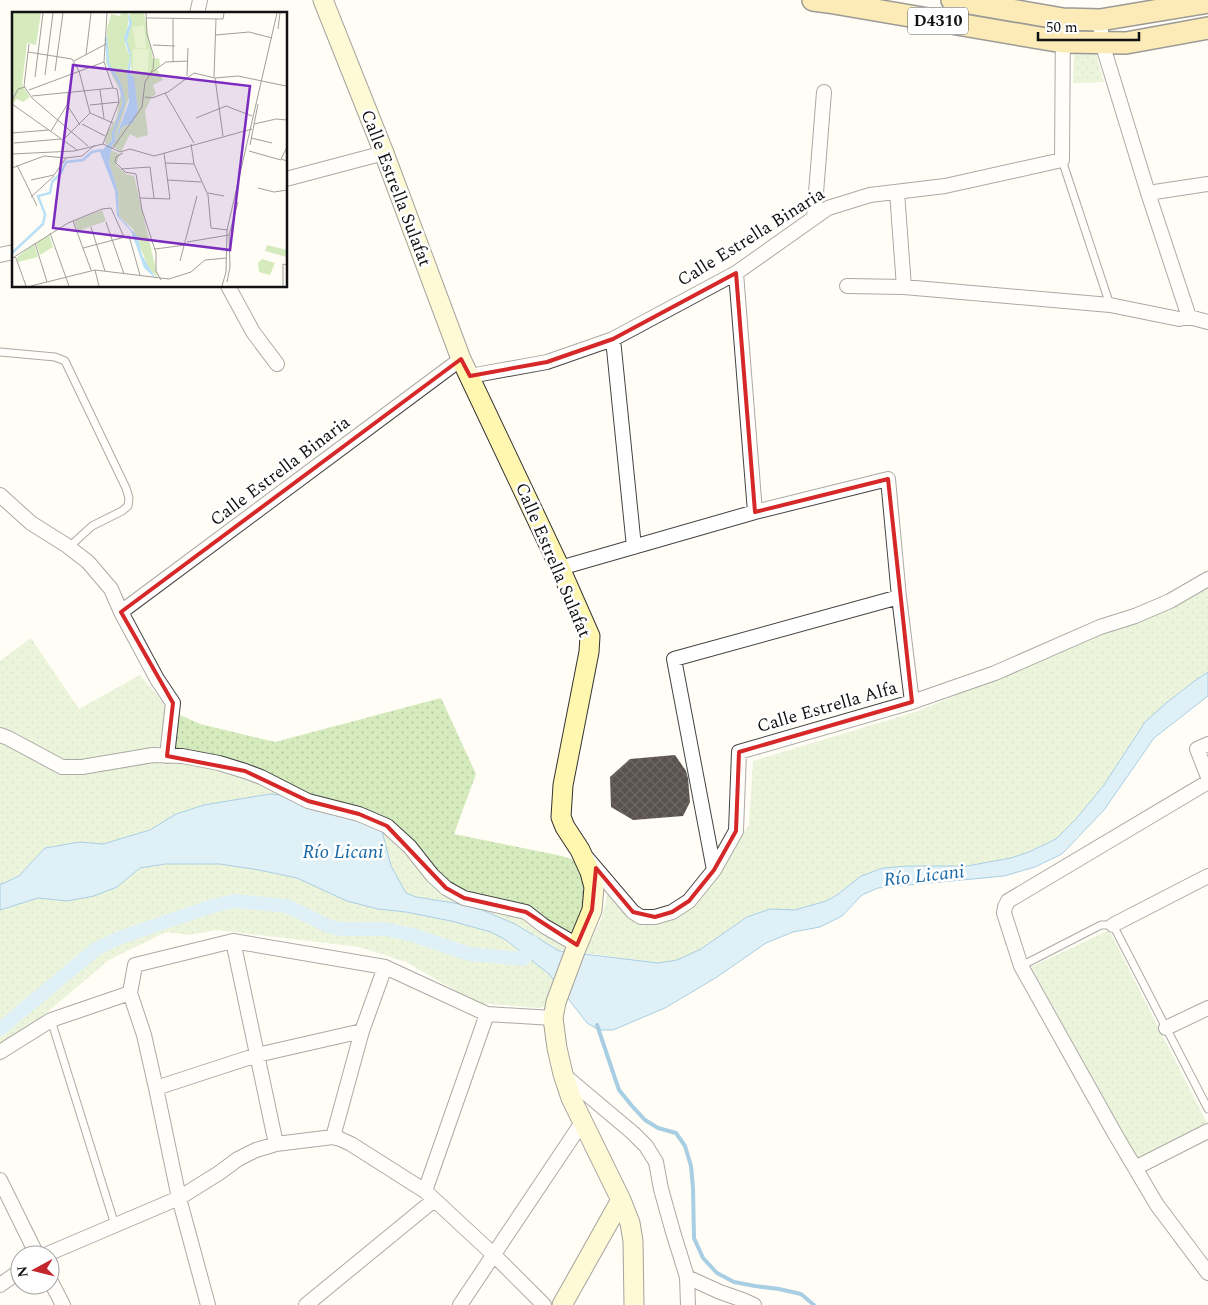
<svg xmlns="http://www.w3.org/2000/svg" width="1208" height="1305" font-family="Spectral,serif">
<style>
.grass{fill:url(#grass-dots)}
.water{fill:#b9e0f7;stroke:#3f96cf}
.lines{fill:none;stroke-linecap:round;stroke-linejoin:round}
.stream{stroke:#3f96cf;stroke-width:4}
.canal{stroke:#b9e0f7;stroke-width:14}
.building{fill:url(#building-cross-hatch)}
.lane-casing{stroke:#444;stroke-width:9}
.street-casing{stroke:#444;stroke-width:16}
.secondary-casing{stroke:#333;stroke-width:21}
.primary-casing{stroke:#222;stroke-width:24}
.lane{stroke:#fff;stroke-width:7}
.street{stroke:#fff;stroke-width:14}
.secondary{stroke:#fff6b0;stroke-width:19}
.primary{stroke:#f9d66b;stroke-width:21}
.marked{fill:none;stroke:#d62828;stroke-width:4;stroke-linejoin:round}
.labels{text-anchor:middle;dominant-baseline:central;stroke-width:5;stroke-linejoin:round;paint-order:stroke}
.shield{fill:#fff;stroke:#585858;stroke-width:1}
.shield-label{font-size:16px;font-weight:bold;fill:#111}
.street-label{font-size:18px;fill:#111;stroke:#fff}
.water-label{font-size:19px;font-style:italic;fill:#1768a6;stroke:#fff}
.inset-river{fill:none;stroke:#b9e0f7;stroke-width:2.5}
.inset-road{fill:none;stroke:#a09f9a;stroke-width:1}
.view{fill:#7b2cbf;fill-opacity:0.15;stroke:#7b2cbf;stroke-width:2.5}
.inset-edge{fill:none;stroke:#111;stroke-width:2.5}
</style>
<defs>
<pattern id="grass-dots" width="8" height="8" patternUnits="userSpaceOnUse" patternTransform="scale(1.25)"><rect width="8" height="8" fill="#d5ebbd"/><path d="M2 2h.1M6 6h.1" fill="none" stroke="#b6c8a1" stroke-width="1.8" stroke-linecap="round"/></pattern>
<pattern id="building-cross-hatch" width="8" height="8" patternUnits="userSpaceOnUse" patternTransform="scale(1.25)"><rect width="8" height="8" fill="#5a524d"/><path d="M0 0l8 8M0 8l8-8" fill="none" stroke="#6d6662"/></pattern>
</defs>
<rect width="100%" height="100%" fill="#fffdf5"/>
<path class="grass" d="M1074,52L1096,54L1104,82L1073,83Z
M1208,587V672L1196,680L1145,722L1104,785L1076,819L1056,839L1029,852L1011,858L967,866H908L883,868L861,876L837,895L826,901L795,910L770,909L747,917L701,949L677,960L658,963L585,953L601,920L609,888L637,921L654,924L676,919L691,907L729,851L749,825L753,761L918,711L1009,673L1057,647L1156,612Z
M31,638L79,709L140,675L169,710L200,724L275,742L441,698L476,774L454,834L562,856L586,864V903L568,951H559L515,924L482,910L460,904L416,897L406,893L391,866L382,831L232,801L204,805L176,814L150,830L103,844L80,842L45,848L19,876L2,884H0V661Z
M165,864H220L259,870L297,878L347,901L378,909L406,912L451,921L491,932L506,940L549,974L555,982L550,1004L540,1008L477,1003L406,962L359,947L216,930L189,935L166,932L109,960L45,1014L0,1044V910L38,898L67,901L117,887L140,868Z
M1109,930L1207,1123L1137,1158L1031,967Z"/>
<path class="water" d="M1208,672V696L1154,738L1104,810L1062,854L1035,867L1004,876L878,888L862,895L842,916L820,927L793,932L766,943L717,977L665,1008L613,1030H599L587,1023L549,974L506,940L491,932L451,921L406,912L378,909L347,901L297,878L259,870L220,864H165L140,868L117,887L94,896L67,901L38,898L0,910V884H2L19,876L45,848L80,842L103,844L150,830L176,814L204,805L270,794L298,797L339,807L382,831L391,866L406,893L416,897L460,904L482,910L515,924L559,951L658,963L677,960L701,949L747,917L770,909L795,910L826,901L837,895L861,876L883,868L908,866H967L1011,858L1029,852L1056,839L1076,819L1104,785L1145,722L1166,703L1196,680Z"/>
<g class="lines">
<path class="stream" d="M597,1025L619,1090L632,1106L645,1120L658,1128L676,1133L685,1146L691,1166L693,1188L694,1238L703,1258L717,1273L734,1282L755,1286L779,1289L801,1294L814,1305"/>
<path class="canal" d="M0,1029L96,949L119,938L162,923L213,906L235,901L287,906L328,926L340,929H385L413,935L469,954L523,959L532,942"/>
</g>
<path class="building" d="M675,755L686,771L688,778L690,802L683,816L633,820L611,807L610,777L630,759Z"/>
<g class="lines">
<g class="lane-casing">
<path id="lane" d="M1062,160L1110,305
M0,352L55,357L65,361L126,488L129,498L128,506L122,511L92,526L69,547
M1021,966L1101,925H1113L1208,1109
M51,1020L115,1225"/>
</g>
<g class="street-casing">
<path id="street" d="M197,14L200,0
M1100,20L1102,43L1148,193L1189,317
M286,179L384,153
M897,192L904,287
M1148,193L1208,184
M814,218L824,92
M0,255L14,252
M736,273L755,512
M228,286L253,332L277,364
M847,286L904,287L1110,305L1179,319L1189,317L1208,322
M613,339L634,547
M470,376L547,362L613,339L736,273L828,208L870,195L945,186L1062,160L1063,19
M0,495L31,523L66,545L88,562L111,589L121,612L157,679L173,703L167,756
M560,568L755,512L888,479L899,597L912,702
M121,612L461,359
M0,735L8,738L62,767H82L153,755L182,756L219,763L245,771L261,777L308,801L359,814L387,826L410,847L432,875L446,888L464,898L526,912L544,926L577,945
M1208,744L1197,749L1208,777
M1208,782L1008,901L1005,907L1004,913L1021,966L1115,1134L1157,1205L1208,1273
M587,858L633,912L641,917H655L672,912L689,901L714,870L736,831L739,752L912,702L995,673L1100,627L1135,616L1170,601L1208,579
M714,870L674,659L899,597
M1113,925L1208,876
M233,941L276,1144
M130,993L144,1035L156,1088L179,1198L208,1305
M1166,1028L1208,1008
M0,1052L51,1020L130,993L135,965L233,941L385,967L487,1014L553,1018
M564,1075L633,1133L646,1146L656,1162L661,1189L673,1232L687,1277L688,1305
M156,1088L257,1055L362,1031
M333,1137L362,1031L385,967
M1135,1168L1208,1131
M0,1180L37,1255
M425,1191L487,1014
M45,1255L179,1198L219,1173L238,1159L256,1150L276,1144L333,1137L340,1139L351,1144L425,1191L494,1255L544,1305
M687,1277L720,1292L743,1300L754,1305
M50,1280L63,1305
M0,1285L20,1271
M306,1305L434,1200
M460,1305L583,1121"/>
</g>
<g class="secondary-casing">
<path id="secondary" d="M323,0L384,153L461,359L560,568L590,636L589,652L563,785L561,817L565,827L580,850L590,872L594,887L592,910L575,951L556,1002L553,1018L557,1048L563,1074L571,1098L621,1200L630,1223L633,1241L634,1305
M562,1305L621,1200"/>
</g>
<g class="primary-casing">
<path id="primary" d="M813,0L828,2L1063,42L1126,43L1208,28
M952,0L1063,19L1100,20L1208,2"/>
</g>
<use href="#lane" class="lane"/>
<use href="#street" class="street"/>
<use href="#secondary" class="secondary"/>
<use href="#primary" class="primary"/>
</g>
<path d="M0 0H1208V1305H0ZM736,273L755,512L888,479L912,702L739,752L736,831L714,870L689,901L672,912L655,917L633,912L596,868L592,910L577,945L526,912L464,898L446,888L387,826L359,814L308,801L245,771L167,756L173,703L121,612L461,359L470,376L547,362L613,339Z" fill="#fffdf5" fill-opacity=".55" fill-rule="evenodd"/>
<path class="marked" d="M736,273L755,512L888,479L912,702L739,752L736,831L714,870L689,901L672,912L655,917L633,912L596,868L592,910L577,945L526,912L464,898L446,888L387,826L359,814L308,801L245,771L167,756L173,703L121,612L461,359L470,376L547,362L613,339Z"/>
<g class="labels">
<rect class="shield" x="908" y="7.5" width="60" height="27" rx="4"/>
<g class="shield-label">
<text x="938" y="21">D4310</text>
</g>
<g class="street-label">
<text transform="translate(396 188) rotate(69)">Calle Estrella Sulafat</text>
<text transform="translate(751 237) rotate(-32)">Calle Estrella Binaria</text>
<text transform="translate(280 471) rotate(-37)">Calle Estrella Binaria</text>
<text transform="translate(553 560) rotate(67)">Calle Estrella Sulafat</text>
<text transform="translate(827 707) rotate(-16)">Calle Estrella Alfa</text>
</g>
<g class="water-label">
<text x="343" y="852">Río Licani</text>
<text transform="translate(924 876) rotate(-6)">Río Licani</text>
</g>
</g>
<g transform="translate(12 12)">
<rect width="275" height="275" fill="#fffdf5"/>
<path d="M0,1H29L24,33L15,31L10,73L18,85L11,90L5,87L1,92ZM109,1H116L117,5L113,32L118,45L115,59L118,82L104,125L96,133L93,131L94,122L104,107L109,81L94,51L95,17L99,2L108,4ZM118,1H132L141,47L147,46L148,53L145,57L151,68L141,73L144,82L139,86L133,99L136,123L125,126L118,122L109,140L100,134L110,115L119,112L126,98L115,29ZM99,138L108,142L104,153L114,162L122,164L146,266L137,257L121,217L107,204L106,180L97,150ZM90,198L94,209L66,219L62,209ZM37,223L41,235L28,243L24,231ZM22,232L26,245L6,250L5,245ZM255,233L275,238V245L253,239ZM250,247L263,251L258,263L247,260L246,251Z" fill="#d5ebbd"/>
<path d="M132,13L134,36H124L120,15ZM121,37H137L136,60H121Z" fill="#e6f2cf"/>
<path d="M116,1L120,10L115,29L119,42L118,60L122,66L126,98L121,111L110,115L100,134L97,150L106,180L107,204L126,225L130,243L144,267L132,256L119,219L105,204L103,179L88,140L104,125L117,90L115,59L118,45L112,26L117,12Z" fill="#b9e0f7"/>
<path class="inset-river" d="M94,25L96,52L108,72L112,91L101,122L102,131M0,241L31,212L33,202L26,184L38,181L40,170L49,161L54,150L71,148L80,140L90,138"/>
<path class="inset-road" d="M134,6L211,7L212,1M266,17L268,1M204,23L237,20L260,26M17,32L12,74L20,86L76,134M141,33L163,34M16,40L60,47L67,59L78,101L51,128M74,43L79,1M62,49L94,32M161,50V6M43,59L51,1M139,61L154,50L176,49M33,63L41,1M175,64L176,36M23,65L31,1M202,65L204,7M203,66L211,124M17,78L92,50M88,78L92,106M153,81L182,131M20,84L101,76M133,85L140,86L156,80L182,61L203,66L226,64L274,74M0,89L6,77L13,75M0,92L65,138M55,93L68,113M78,93L107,90M78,101L101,111M184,106L214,94L240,104M70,112L93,124M242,112L264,107L275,108M39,119L55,93L56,81M0,121L37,118M239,126L260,131M2,131L49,127M91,132L107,90L105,77L101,76L92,50L95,1M179,132L182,152L196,183L199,216L216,218M238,133L246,92M275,135L269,147L275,149M100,137L130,95L133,70L141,57L142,45L135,22L134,1M237,139L269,148M111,141L104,145L103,150L113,160L124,162L130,198L144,241V259L149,268M0,142L62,139L91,132L108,140L118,137L142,144L240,117M153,151L182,152M5,153L25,194M0,156L32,144L54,146L70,144L83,133M109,157L138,155L142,186M19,168L42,163L54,146M156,168L189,170M246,176L262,180L275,178M196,181L212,184M19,185L42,164M128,186L158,187L152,141M61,209L79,258M94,210L112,262M79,215L93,259M38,221L57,274M175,230L217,223M23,231L35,270M71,236L117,224L128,263M143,237L174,233M0,245L4,246L14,274M2,245L56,211L90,197L99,196L112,225M168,249L185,184M83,258L87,274M215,270L218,255L217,223L226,190M19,274L83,258L157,267L179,260L193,248L215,246M210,274L214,260L215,218L265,1M271,274V252L275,253"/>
<path class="view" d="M61,53L238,74L218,238L41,216Z"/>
<rect width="275" height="275" class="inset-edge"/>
</g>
<g transform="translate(35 1270) rotate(263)"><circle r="24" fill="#ffffff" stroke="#a0a0a0"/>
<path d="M0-4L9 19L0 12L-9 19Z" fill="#c4262e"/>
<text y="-8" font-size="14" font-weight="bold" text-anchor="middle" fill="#111111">N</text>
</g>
<path d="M1038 32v8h101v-8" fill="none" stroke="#111111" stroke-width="2.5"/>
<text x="1046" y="32" font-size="15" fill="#111111" stroke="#ffffff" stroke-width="4" paint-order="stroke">50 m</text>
</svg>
